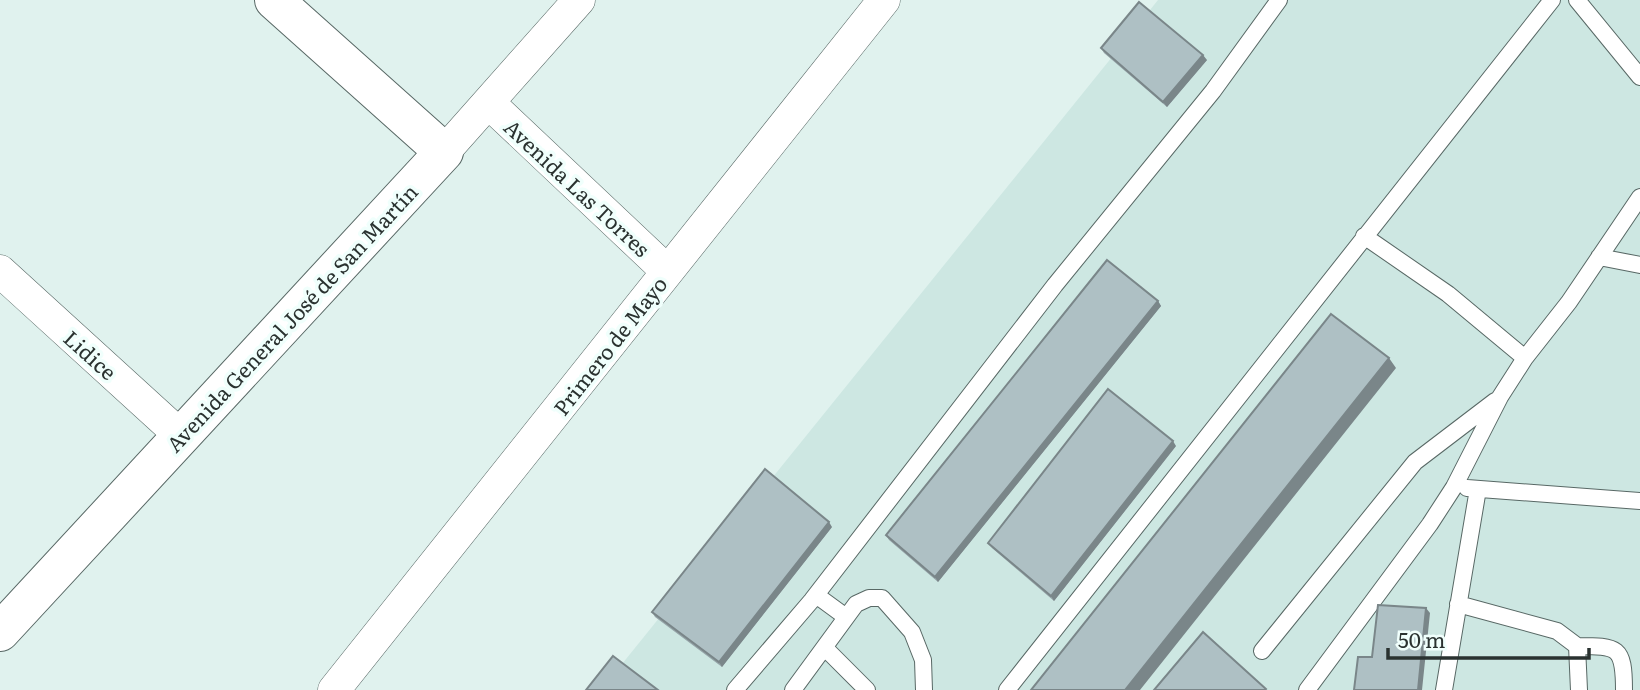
<svg xmlns="http://www.w3.org/2000/svg" width="1640" height="690" font-family="Literata,serif">
<style>
.built{fill:#cde7e2}
.lines{fill:none;stroke-linecap:round;stroke-linejoin:round}
.lane-casing{stroke:#586865;stroke-width:18}
.street-casing{stroke:#586865;stroke-width:33}
.secondary-casing{stroke:#586865;stroke-width:40}
.lane{stroke:#fff;stroke-width:16}
.street{stroke:#fff;stroke-width:32}
.secondary{stroke:#fff;stroke-width:38}
.wall{fill:#96a5a9}
.shaded-wall{fill:#7a8689}
.building{fill:#aec0c4;stroke:#7a8689;stroke-width:2}
.labels{text-anchor:middle;dominant-baseline:central;stroke-width:7;stroke-linejoin:round;paint-order:stroke}
.street-label{font-size:21px;fill:#2a3230;stroke:#f0fffc}
</style>
<rect width="100%" height="100%" fill="#e0f2ee"/>
<path class="built" d="M1158,0H1640V690H601Z"/>
<g class="lines">
<g class="lane-casing">
<path id="lane" d="M1577,0L1640,77
M1364,236L1448,294L1525,358
M1599,257L1640,265
M1467,488L1640,501
M816,595L846,617
M1458,604L1557,631L1577,646L1579,690
M1577,646C1618,646 1624,646 1624,690
M825,648L867,690
M1262,651L1415,462L1495,401
M735,690L812,600L1055,285L1213,91L1279,0
M793,690L856,604L869,598H882L912,632L923,660L924,690
M1007,690L1552,0
M1307,690L1430,524L1454,487L1500,397L1525,358L1569,302L1640,197
M1444,690L1478,489"/>
</g>
<g class="street-casing">
<path id="street" d="M489,103L667,271
M444,152L579,0
M0,271L181,436
M334,690L884,0"/>
</g>
<g class="secondary-casing">
<path id="secondary" d="M0,632L444,152L274,0"/>
</g>
<use href="#lane" class="lane"/>
<use href="#street" class="street"/>
<use href="#secondary" class="secondary"/>
</g>
<path class="wall" d="M1101,48L1207,60L1167,107L1104,53Z
M1158,301L1161,306L938,582L889,540L886,535Z
M1176,446L1054,601L992,548L988,543Z
M832,527L722,667L655,617L652,612Z"/>
<path class="shaded-wall" d="M1203,55L1207,60L1167,107L1163,102Z
M1158,301L1161,306L938,582L935,577Z
M1389,358L1396,368L1140,690H1125Z
M1173,441L1176,446L1054,601L1051,596Z
M829,522L832,527L722,667L719,662Z
M1426,608L1430,613L1422,690H1418Z"/>
<path class="building" d="M1139,2L1203,55L1163,102L1101,48Z
M1107,260L1158,301L935,577L886,535Z
M1331,314L1389,358L1125,690H1031Z
M1108,389L1173,441L1051,596L988,543Z
M765,469L829,522L719,662L652,612Z
M1378,605L1426,608L1418,690H1354L1358,657H1372Z
M1203,632L1266,689L1265,690H1154Z
M613,656L658,690H586Z"/>
<g class="labels">
<g class="street-label">
<text transform="translate(578 187) rotate(43)">Avenida Las Torres</text>
<text transform="translate(291 317) rotate(-47)">Avenida General José de San Martín</text>
<text transform="translate(609 345) rotate(-52)">Primero de Mayo</text>
<text transform="translate(91 354) rotate(42)">Lidice</text>
</g>
</g>
<path d="M1388 648v10h201v-10" fill="none" stroke="#2a3230" stroke-width="3.5"/>
<text x="1398" y="648" font-size="21" fill="#2a3230" stroke="#f0fffc" stroke-width="5" paint-order="stroke">50 m</text>
</svg>
